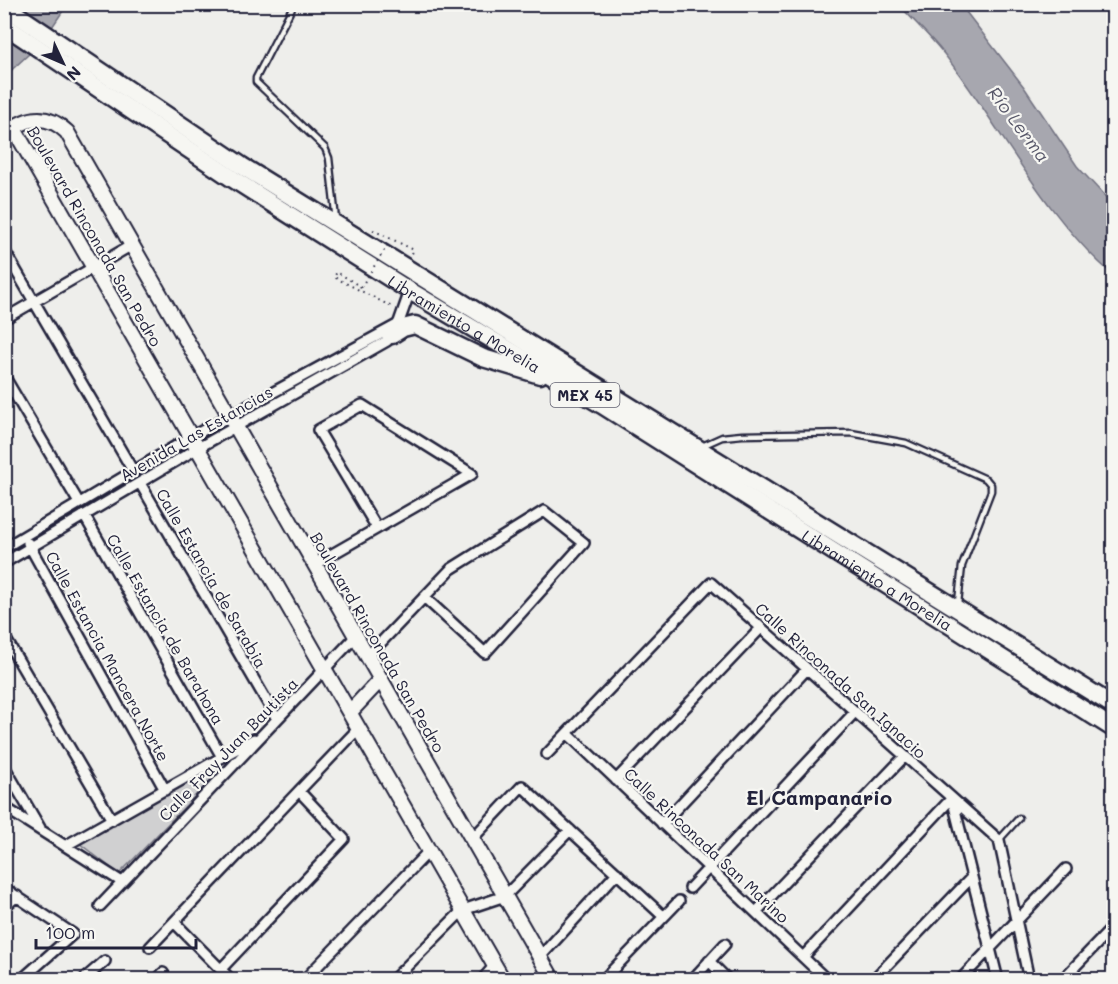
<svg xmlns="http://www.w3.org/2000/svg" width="1118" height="984" font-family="Mali,sans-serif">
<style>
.green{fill:#d0d0d1;stroke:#797986;stroke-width:1.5}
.water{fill:#a7a7af;stroke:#727281;stroke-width:1.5}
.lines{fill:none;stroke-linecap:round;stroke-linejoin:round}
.lane-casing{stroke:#22223b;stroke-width:9}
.street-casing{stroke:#22223b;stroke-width:14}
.secondary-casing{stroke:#22223b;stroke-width:18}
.highway-casing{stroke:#22223b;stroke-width:21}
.path{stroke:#22223b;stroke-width:2;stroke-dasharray:1.5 4.5;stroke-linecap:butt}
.lane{stroke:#f6f6f2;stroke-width:4.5}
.street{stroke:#f6f6f2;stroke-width:9}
.secondary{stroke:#f6f6f2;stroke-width:14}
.highway{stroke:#f6f6f2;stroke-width:16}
.path-bridge{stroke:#22223b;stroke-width:2;stroke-dasharray:1.5 4.5;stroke-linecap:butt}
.labels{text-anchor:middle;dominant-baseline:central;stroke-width:4.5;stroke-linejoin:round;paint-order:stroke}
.shield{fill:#f6f6f2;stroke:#626272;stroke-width:1.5}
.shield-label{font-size:15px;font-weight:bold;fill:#22223b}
.street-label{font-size:16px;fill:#22223b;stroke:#f6f6f2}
.water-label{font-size:18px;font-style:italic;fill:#575769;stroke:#f6f6f2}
.quarter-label{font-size:20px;font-weight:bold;fill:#22223b;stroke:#f6f6f2}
</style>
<rect width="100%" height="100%" fill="#eeeeeb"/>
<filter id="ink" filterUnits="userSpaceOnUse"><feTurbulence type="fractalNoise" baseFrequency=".0167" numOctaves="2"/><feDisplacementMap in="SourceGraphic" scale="12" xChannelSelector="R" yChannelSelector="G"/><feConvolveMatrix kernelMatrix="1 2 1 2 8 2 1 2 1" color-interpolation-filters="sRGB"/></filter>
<g filter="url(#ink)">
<path class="green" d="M233,757L119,874L79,843Z"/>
<path class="water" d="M6,4L67,5L42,42L5,76Z
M899,5H961L963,8L1024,87L1077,166L1113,205V275C1044,215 1003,131 948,59C934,40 915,22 899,5Z"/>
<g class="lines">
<g class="lane-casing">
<path id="lane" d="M294,4L256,78V82L325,148L329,158L336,220
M702,446L722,437L742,435L851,433L906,443L986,479L991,485V491L962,566L958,603
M999,840L1019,818"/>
</g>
<g class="street-casing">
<path id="street" d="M4,250L133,471
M4,319L132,245
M4,376L79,503
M140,483L277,719
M84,515L222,757
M28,543L165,790
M4,548L191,437L397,325
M4,563L198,448L387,341L399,322L410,291
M315,564L472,474L362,405L318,430L377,528
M4,636L112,820
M368,656L451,569L544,511L584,543L485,653L424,597
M567,733L827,980
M547,754L711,583L999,840L1029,980
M4,766L40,828
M616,780L761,628
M952,798L998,980
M4,807L122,882
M662,824L807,669
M472,839L522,786L663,916
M65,846L254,739
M4,888L73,934L21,980
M690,888L855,712
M100,906L356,636
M4,907L17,896
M756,912L905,756
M174,922L231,980
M150,947L359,728
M540,957L617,873
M803,957L952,798
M709,961L728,980
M221,969L344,839L299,791
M83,980L105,961
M157,980L163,973
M304,980L429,851
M393,980L463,910L505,896L570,830
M482,980L495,965
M603,980L679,901
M692,980L725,944
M873,980L972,877
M960,980L1066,869
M1062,980L1114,926"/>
</g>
<g class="secondary-casing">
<path id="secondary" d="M13,127L503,980
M4,135C25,117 46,112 67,132L553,980
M350,712L381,679"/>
</g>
<g class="highway-casing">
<g id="highway">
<path d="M4,6L242,166L1114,706"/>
<path id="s1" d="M4,25L233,179L410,291L602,405L1114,729"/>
<path d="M392,335L403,328L415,325L483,358L540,375"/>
</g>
</g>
<path class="path" d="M373,230L414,250L411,255
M361,287L337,272L334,277L394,308"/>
<use href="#lane" class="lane"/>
<use href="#street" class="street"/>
<use href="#secondary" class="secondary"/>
<use href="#highway" class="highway"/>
<path class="path-bridge" d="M361,287L387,246"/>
</g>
</g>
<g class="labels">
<rect class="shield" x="550.5" y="383" width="69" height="24" rx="4.5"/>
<g class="shield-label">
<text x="585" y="395">MEX 45</text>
</g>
<g class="street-label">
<text transform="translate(95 236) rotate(60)">Boulevard Rinconada San Pedro</text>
<text stroke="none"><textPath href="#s1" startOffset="549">Libramiento a Morelia</textPath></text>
<text transform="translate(196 433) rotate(-30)">Avenida Las Estancias</text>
<text transform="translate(212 578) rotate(60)">Calle Estancia de Sarabia</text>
<text stroke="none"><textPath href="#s1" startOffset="1035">Libramiento a Morelia</textPath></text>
<text transform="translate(166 629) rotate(60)">Calle Estancia de Barahona</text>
<text transform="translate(378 642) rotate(60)">Boulevard Rinconada San Pedro</text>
<text transform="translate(108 656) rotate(61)">Calle Estancia Mancera Norte</text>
<text transform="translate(841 680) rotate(42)">Calle Rinconada San Ignacio</text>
<text transform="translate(228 749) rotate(-46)">Calle Fray Juan Bautista</text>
<text transform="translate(707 845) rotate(43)">Calle Rinconada San Marino</text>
</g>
<g class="water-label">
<text transform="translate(1019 124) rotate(53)">Río Lerma</text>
</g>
<g class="quarter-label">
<text x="819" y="797">El Campanario</text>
</g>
</g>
<rect width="1118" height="984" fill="none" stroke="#f6f6f2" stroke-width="24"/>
<rect x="12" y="12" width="1094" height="960" fill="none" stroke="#22223b" stroke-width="2" filter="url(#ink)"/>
<g transform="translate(63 63) rotate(134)" stroke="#f6f6f2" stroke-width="4.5" paint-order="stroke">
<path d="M0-4.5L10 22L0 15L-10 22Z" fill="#22223b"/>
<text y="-9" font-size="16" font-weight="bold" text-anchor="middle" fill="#22223b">N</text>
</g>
<path d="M36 939v9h160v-9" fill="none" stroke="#22223b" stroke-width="3"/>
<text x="45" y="939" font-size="18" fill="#22223b" stroke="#f6f6f2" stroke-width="4.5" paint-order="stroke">100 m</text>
</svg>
